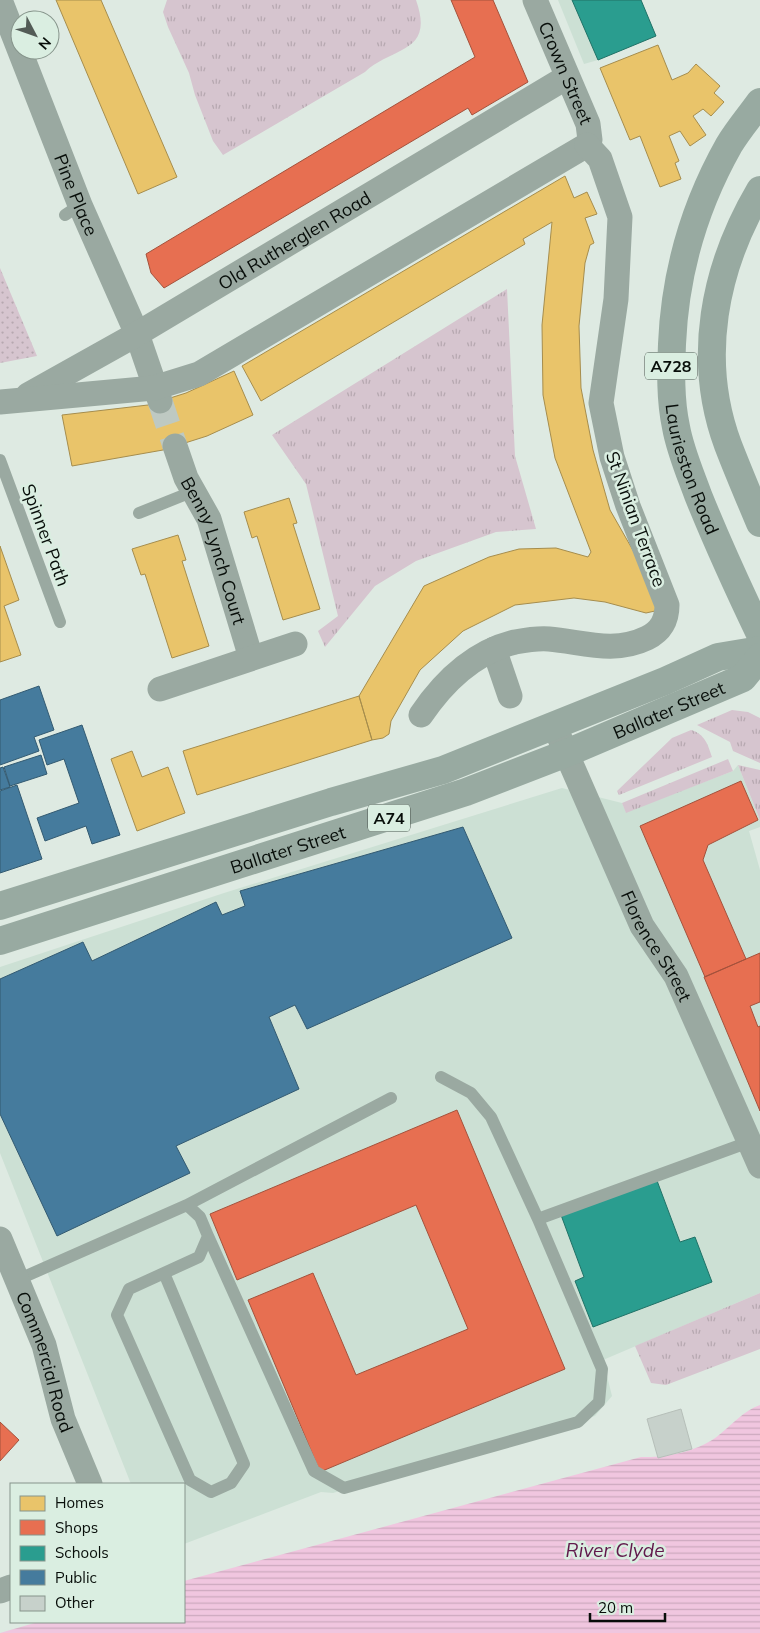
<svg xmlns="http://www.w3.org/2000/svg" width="760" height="1633" font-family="Mulish,sans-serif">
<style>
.built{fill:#cce0d4}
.grass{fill:url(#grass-tufts)}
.park{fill:url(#park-dots)}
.water{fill:url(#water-rules)}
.homes{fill:#e9c46a;stroke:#a68d4d}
.shops{fill:#e76f51;stroke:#a4523c}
.schools{fill:#2a9d8f;stroke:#207267}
.public{fill:#457b9d;stroke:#335a71}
.building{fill:#c7d1cb;stroke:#b6bfb9}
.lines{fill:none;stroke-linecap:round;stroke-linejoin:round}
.minor-tunnel{stroke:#bec9c2;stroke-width:25;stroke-dasharray:25 12;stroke-linecap:butt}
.service{stroke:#9aa9a1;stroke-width:12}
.minor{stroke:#9aa9a1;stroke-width:25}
.primary{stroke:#98aaa1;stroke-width:28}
.labels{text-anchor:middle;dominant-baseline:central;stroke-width:5;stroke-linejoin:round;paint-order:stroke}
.shield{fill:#daeee1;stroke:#47514a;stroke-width:1}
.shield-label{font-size:16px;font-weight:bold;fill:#080e0a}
.street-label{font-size:18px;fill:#080e0a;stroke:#daeee1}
.water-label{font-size:19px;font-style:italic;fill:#61184b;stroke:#daeee1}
</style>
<defs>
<pattern id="grass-tufts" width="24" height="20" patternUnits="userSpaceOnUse" patternTransform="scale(1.25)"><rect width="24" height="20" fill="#d6c5cf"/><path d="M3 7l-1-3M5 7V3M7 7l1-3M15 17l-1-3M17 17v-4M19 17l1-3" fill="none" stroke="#b6a8b0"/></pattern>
<pattern id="park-dots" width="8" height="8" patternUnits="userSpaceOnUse" patternTransform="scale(1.25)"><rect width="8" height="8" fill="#d6c5cf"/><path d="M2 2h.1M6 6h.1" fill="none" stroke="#b6a8b0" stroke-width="1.8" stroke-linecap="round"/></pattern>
<pattern id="water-rules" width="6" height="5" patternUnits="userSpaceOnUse" patternTransform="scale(1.25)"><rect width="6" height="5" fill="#f0c6df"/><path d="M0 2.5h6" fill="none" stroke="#cca9be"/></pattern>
</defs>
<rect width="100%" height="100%" fill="#deeae2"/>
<path class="built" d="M558,0H641L656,36L598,60L584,64Z
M738,765L760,820V827L749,831L760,870V1293L603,1360L612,1396L595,1416L333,1493L321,1492L184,1544V1484H131L0,1153V967L224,893L562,788L622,803L626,812L733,771Z"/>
<path class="grass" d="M167,0H416C435,54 393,46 365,72L223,155L213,141L195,95L189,73L168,27L163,12Z
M507,289L515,456L536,529L496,532L416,561L375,586L325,647L318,631L338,616L306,484L272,435Z
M732,710L748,712L760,718V763L733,751L730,742L697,725Z
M691,730C705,734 708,745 712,757L619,795L617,791L672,738Z
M728,759L733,771L626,813L622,803Z
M738,765L760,770V820Z
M760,1293V1349L666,1385L651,1383L635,1346Z"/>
<path class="park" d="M0,268L37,356L0,363Z"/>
<path class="water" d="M760,1405V1633H0L38,1622H184V1581L641,1457C666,1458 700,1451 719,1435C733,1424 743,1411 760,1405Z"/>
<path class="homes" d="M56,0H101L177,177L138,194Z
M658,45L672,80L688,73L696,64L720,86L714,93L724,102L711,116L703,109L693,116L706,135L690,146L680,131L669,136L679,161L675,163L681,179L660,187L640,136L630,140L600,68Z
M565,176L574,198L587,192L597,214L585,218L594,243L590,245L585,263L579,326L581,388L593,450L610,510L659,596L655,611L646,613L605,602L574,598L515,605L463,631L420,670L391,721L389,734L383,738L372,740L359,696L424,586L489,557L519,549L556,548L588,557L591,552L555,458L543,395L542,325L552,222L523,239L525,244L261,401L242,366Z
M234,371L253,415L207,436L163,450L72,466L62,415L148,405L186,393Z
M289,498L297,523L293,524L320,609L283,620L257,536L252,538L244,512Z
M178,535L186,560L182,561L209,646L172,658L145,574L141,575L132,549Z
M0,546L19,600L4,606L21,655L0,662Z
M359,696L372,740L197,795L183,751Z
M132,751L142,777L168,767L185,813L137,831L111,759Z"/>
<path class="shops" d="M451,0H493L528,82L472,115L468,108L164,288L151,273L146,254L475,57Z
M741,781L758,820L708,845L703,860L746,959L705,977L640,826Z
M760,953V1002L750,1006L758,1027L760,1026V1111L704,977Z
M457,1110L565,1369L320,1472L248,1300L313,1273L356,1375L468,1329L416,1205L237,1280L210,1214Z
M0,1422L19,1440L0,1461Z"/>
<path class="schools" d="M572,0H641L656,36L598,60Z
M656,1178L680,1242L695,1237L712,1282L593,1327L575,1281L584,1277L561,1215Z"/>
<path class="public" d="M39,686L54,730L34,737L39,751L0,765V700Z
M82,725L120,835L92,844L86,826L45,841L37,818L79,803L64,759L47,765L39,740Z
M41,755L47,774L10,786L4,767Z
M3,767L10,787L0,790V768Z
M17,785L42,859L0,873V791Z
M463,827L512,938L307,1029L295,1005L269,1017L299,1089L176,1146L190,1173L57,1236L0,1114V979L83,942L92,961L216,902L222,915L245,906L240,891Z"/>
<path class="building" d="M681,1409L692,1449L658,1458L647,1419Z"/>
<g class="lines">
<path class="minor-tunnel" d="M160,401L175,446"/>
<path class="service" d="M65,215L80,205
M0,460L60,622
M139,513L194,491
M441,1077L471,1093L491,1117L538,1219L749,1142
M208,1236L314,1471L344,1488L578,1422L599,1402L602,1369L538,1219
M164,1273L244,1464L231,1483L211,1492L190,1480L117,1315L129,1289L199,1257L208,1236L200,1217L187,1205
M17,1280L187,1205L391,1098"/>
<g class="minor">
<path id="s1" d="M0,0L80,205L137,334L160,401"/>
<path id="s2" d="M535,0L588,124L590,140L587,145"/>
<path id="s3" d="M28,395L137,334L567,77"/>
<path d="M0,402L154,388L199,374L587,145"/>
<path id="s4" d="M175,446L186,478L209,519L251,658"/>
<path d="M494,649L510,696"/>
<path d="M160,689L295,644"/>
<path d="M421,715C444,681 474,652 515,642C526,640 538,638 549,639C583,642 614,654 647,638C661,631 667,620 667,605L628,506L612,457L601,403L616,299L620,217L600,159L587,145"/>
<path id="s5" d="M554,725L642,926L676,976L760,1166"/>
<path id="s6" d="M0,1239L44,1345L63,1419L90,1484"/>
<path d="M0,1591L11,1587"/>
</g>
<g class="primary">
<path id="s7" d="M760,102C750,116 738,130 729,145C694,207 675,273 672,344C671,371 670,399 676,427C680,450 690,473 698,495C717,542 738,588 760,634"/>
<path d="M760,190C714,268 696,359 728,445C738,471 749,497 760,523"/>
<path d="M0,906L331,802L443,770L665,681L718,657L760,650"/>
<path id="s8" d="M0,941L466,792L567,753L743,678L760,657"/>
</g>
</g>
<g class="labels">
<g class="shield">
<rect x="645" y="352.5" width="52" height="27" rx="4"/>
<rect x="368" y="804.5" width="42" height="27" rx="4"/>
</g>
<g class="shield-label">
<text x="671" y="366">A728</text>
<text x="389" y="818">A74</text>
</g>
<g class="street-label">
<text stroke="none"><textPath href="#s2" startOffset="79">Crown Street</textPath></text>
<text stroke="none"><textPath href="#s1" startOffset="209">Pine Place</textPath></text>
<text stroke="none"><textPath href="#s3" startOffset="308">Old Rutherglen Road</textPath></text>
<text stroke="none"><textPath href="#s7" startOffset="390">Laurieston Road</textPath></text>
<text transform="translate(636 519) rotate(70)">St Ninian Terrace</text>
<text transform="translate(46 535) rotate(70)">Spinner Path</text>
<text stroke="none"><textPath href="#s4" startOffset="112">Benny Lynch Court</textPath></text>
<text stroke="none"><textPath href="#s8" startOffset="708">Ballater Street</textPath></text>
<text stroke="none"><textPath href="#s8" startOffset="302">Ballater Street</textPath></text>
<text stroke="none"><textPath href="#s5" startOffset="244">Florence Street</textPath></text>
<text stroke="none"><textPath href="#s6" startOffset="131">Commercial Road</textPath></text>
</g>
<g class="water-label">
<text x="615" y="1550">River Clyde</text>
</g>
</g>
<rect x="10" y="1483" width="175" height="140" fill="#daeee1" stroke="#86948b"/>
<rect x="20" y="1496" width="25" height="15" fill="#e9c46a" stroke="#86948b"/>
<text x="55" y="1508" font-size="15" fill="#080e0a">Homes</text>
<rect x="20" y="1520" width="25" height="15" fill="#e76f51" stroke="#86948b"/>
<text x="55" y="1533" font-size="15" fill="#080e0a">Shops</text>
<rect x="20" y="1546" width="25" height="15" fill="#2a9d8f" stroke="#86948b"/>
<text x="55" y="1558" font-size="15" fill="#080e0a">Schools</text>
<rect x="20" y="1570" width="25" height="15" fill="#457b9d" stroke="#86948b"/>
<text x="55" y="1583" font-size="15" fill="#080e0a">Public</text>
<rect x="20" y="1596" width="25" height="15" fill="#c7d1cb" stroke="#86948b"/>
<text x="55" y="1608" font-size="15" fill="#080e0a">Other</text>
<g transform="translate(35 35) rotate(131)"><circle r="24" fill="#daeee1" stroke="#86948b"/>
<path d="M0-4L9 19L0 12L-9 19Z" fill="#535b56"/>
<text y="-8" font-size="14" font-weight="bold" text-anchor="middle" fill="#080e0a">N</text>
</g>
<path d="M590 1613v8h75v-8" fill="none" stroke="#080e0a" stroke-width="2.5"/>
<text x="598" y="1613" font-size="15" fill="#080e0a" stroke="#daeee1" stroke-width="4" paint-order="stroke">20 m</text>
</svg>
